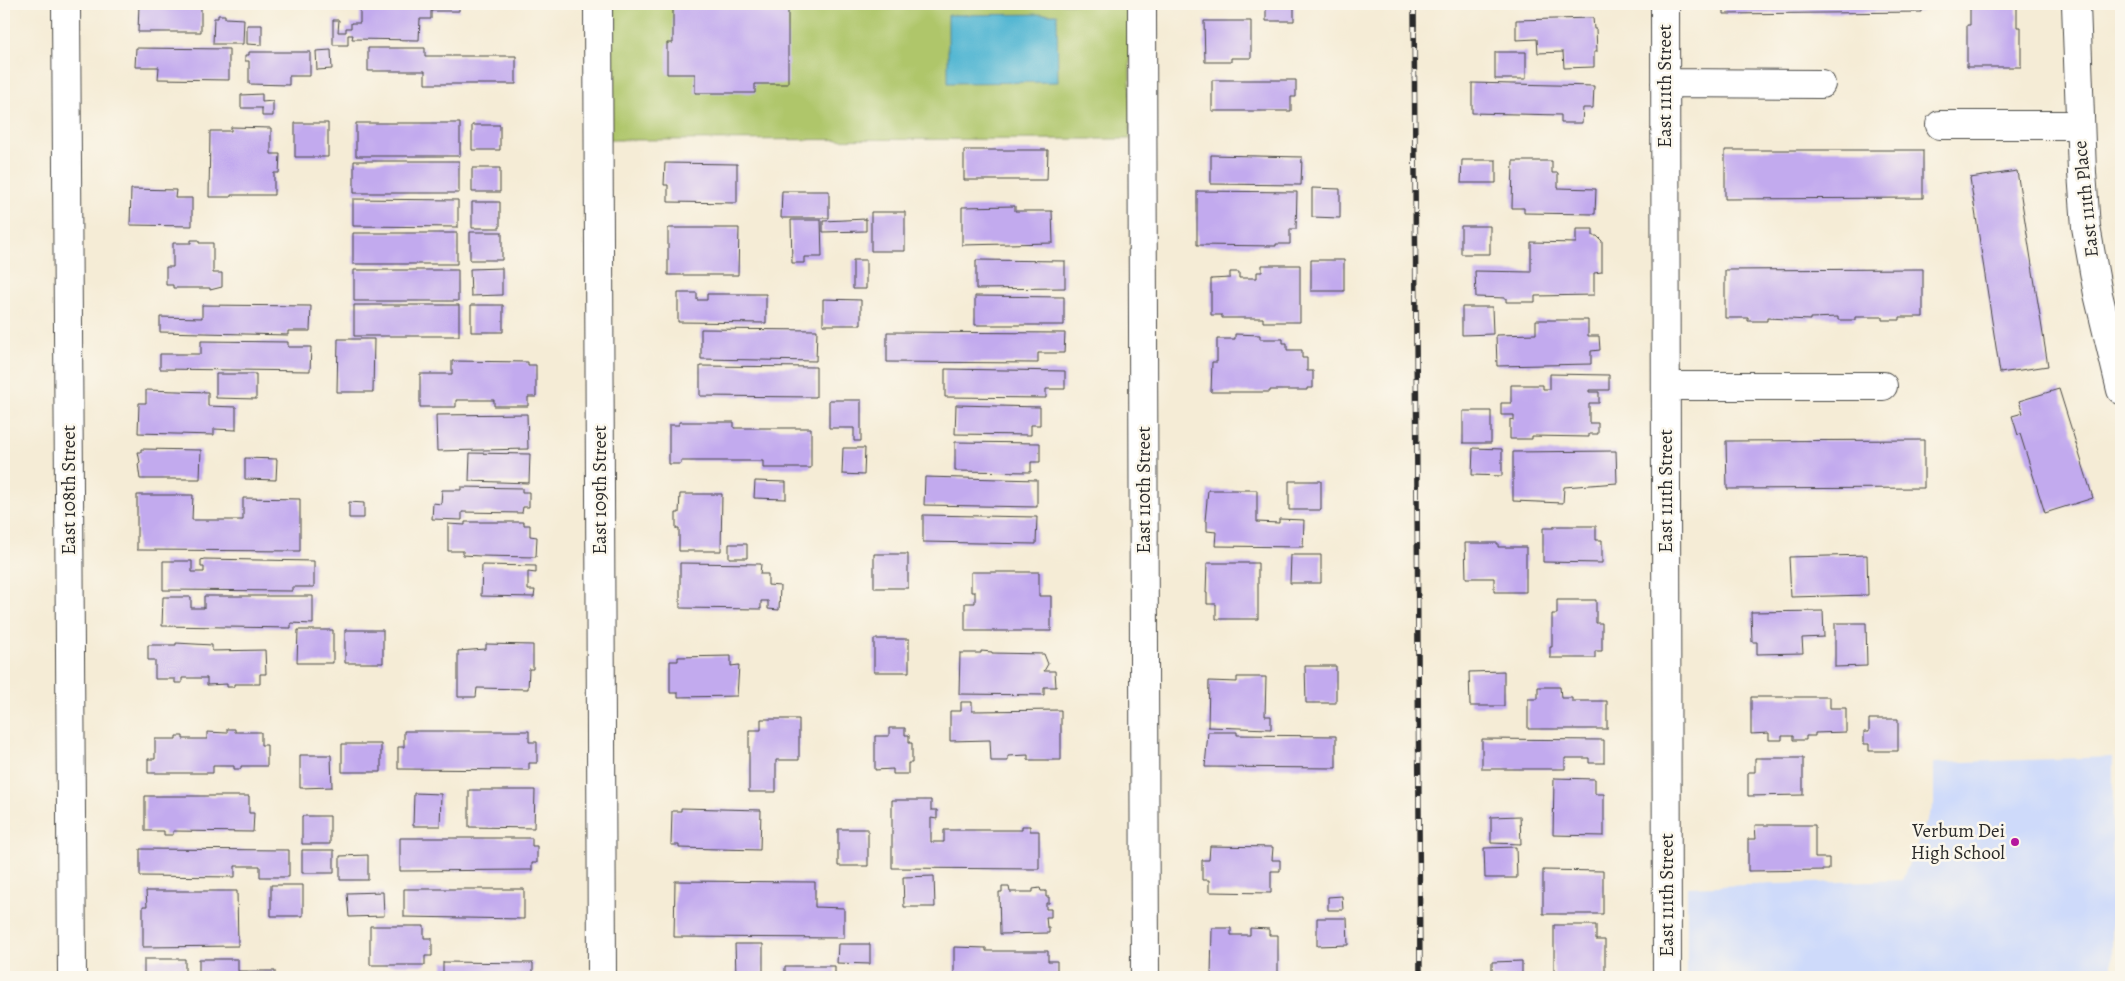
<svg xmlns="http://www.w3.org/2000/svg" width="2125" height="981" font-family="Alegreya,serif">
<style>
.built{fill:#cedafa}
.green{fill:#afc66b;stroke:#6d784b}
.water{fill:#54b7d3;stroke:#40717f}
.building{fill:#c2aaee}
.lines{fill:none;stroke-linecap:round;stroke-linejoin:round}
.minor-casing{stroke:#494845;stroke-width:30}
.minor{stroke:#fff;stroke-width:28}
.rail-casing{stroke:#2b2b2b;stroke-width:5.5}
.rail{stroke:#fbf7ec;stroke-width:4;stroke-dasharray:11;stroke-linecap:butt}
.poi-dot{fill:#b5179e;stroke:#fbf7ec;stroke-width:2}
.labels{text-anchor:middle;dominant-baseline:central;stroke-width:5;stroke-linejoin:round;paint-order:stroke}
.street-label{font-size:19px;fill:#2b2b2b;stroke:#fbf7ec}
.poi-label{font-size:19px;fill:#2b2b2b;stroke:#fbf7ec;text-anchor:end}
</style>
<rect width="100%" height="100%" fill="#fbf7ec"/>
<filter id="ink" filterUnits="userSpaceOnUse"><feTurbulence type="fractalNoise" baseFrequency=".02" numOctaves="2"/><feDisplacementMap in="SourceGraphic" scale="10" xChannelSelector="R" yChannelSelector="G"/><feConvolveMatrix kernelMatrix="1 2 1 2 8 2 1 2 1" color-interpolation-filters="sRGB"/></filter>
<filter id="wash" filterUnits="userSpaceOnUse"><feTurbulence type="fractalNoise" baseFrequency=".0096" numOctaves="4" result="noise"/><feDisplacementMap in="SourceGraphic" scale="20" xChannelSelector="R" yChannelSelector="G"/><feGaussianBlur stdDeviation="1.12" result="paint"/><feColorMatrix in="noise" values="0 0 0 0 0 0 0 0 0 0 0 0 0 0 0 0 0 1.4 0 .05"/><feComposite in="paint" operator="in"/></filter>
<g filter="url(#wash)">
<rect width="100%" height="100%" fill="#f5ecd6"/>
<path class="built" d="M2113,757L2112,977H1687V887L1902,880L1934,804V763Z"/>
<path class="green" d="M605,4H1130V139L605,140Z"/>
<path class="water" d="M1057,14L1058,82L948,83V15Z"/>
<g id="blocks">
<path class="building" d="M139,4H201V32H138Z
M360,4H459V11H431V19H420L419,40L352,39L353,35H348V45H333V20H339L338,32H346V28H351V23H360Z
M673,4H788V84H755V93H695V74H667V43H673Z
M1456,4H1488V6H1456Z
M1724,4H1922V12L1724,14Z
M1970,4H2017V27H2021V67H1967V25H1970Z
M1266,6H1294V21H1266Z
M218,15H225V18L244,19L243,44H213L214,18H218Z
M1593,18L1594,29H1596L1597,52H1594V67L1564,68L1563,52L1538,53L1537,39L1516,40V20Z
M1204,21H1251V58H1231V62H1205Z
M247,25H262V45L247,44Z
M136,48L229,49V80L158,79L159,67H135Z
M368,48H425V56H516V84H425V71H368Z
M331,50L332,69L317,70L316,51Z
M249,52H310V76H289V85L249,84V61H245V55H249Z
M1495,52H1526V79H1495Z
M1212,80H1296V97H1291V111H1212Z
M1472,83L1594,86L1593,108H1583L1582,123H1561V115L1472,113Z
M262,94V102L273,101V116H262V108H241V95Z
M295,123H328V157H295Z
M356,123H460V156H356Z
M472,125H500V150H472Z
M231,127L271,128V154H280L279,173H274V195H231V197H209L210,131H231Z
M964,150H1048L1047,180H964Z
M1725,150H1923V198L1725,199Z
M1211,155L1302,157L1301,185L1211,184Z
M1462,160H1496V183H1461Z
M354,161H459V193H354Z
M1513,161H1552V173H1558V188L1596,189L1595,214L1524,213V208H1512Z
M665,163L737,164V203L668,202V185H664Z
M472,168H500V192H472Z
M2017,171L2048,366L2000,373L1970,178Z
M1312,188L1340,189V218L1312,217Z
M131,189L176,190L175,198H192V226L130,225Z
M782,191H829V218H781Z
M1197,191L1297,192L1296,229H1290V244H1276V246L1197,245Z
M353,199L458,200V227L353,226Z
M472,202H500V228H472Z
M1015,206V211H1052L1053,243L962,245V207Z
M871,212H905V251H871Z
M866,219V231L823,232V221Z
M791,220H821L822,257H804V263H792Z
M1461,226H1490V254H1461Z
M668,228H739L738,275H668Z
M1576,229H1593V236H1597L1602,241V272L1594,273V295L1535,296V302H1506V298L1476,297L1475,271L1531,272V242L1576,243Z
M470,232H502V260H470Z
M353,233H457V264H353Z
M191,240H199V243H213V273H222V287L210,290V288H173V285H166V267H173V243H191Z
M853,260H866V289H853Z
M976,260L1065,261V288L976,289Z
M1311,260H1344V291H1311Z
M1262,265H1300V322H1263V318H1222V315H1211V279L1230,278V272H1239V278H1257V272H1262Z
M502,268V295L471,296L470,269Z
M1923,269V317H1900V320H1882V317H1855V320H1838V317L1810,318V320L1767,318V321H1748V318H1725V270Z
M354,270H458V301H354Z
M678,293H697V300H707V294H766V323L678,322Z
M975,296L1064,297V325H975Z
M823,299L861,300V325H823Z
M202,305L311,306L310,331H288V335L160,332V317L202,318Z
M354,305H459V336H354Z
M471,305H503V332H471Z
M1462,307H1492L1493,334L1462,335Z
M1536,320H1588V336H1599L1600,350L1591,351V364L1497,366L1496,335L1536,334Z
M701,329L817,330L816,361L701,359Z
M887,332L1065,333L1064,353H1038V363L887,362Z
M1235,334L1260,335V339H1283V343H1287V350H1302V358H1307V371H1313V388H1307V390H1270V392H1211L1212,362H1217V339H1235Z
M338,339H374L373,392H337Z
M201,341L288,342V347H311L310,371L160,369V354H201Z
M452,361L528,362V365H536V397H528V406H494V400H456V407H420V374H452Z
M700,366L816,367V397L700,396Z
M945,369L1065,371V389H1046V398L945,397Z
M216,374H256V399L216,398Z
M1550,374L1609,375V390H1589V392H1599V403H1589V423H1598V434H1589V437L1532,436V439H1510V419L1514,420V415H1501V403H1511V385H1543V389H1550Z
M2059,389L2093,498L2045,513L2020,434L2018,435L2012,416L2023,413L2019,401Z
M146,390L208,392V406L236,407V430L214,429V435L138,433L139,403H146Z
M829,400H861V441H854V428H829Z
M956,405L1040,407V425H1031V435L955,434Z
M1463,411H1491V443H1463Z
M527,414L528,449L437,451L436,415Z
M679,422H734V428H811V468H763V461H681V464H669V425H679Z
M1924,440V488L1727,489L1726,441Z
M955,442L1040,443V462H1031V472L955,471Z
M843,448H865L864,475L842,474Z
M1473,448L1502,449V476L1472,475Z
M141,449L201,450L200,479H140L138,464L140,462L138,452H141Z
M1616,451L1617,483L1564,487L1563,503L1513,501V452Z
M470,453L530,454L529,483L469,481Z
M245,458L277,459L276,480L245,479Z
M925,477L1037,480V507L924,505Z
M755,481L786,482V499L754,498Z
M1289,481H1321V510H1289Z
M461,487L522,488V492H529V507H523L522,513L462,512V520L432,519L433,503L441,504L442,490H461Z
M1208,490H1257V522L1279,523V519L1304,520L1303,547L1215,546L1216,532L1207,531V521H1205Z
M680,494H722L721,551H679V529H676V513H679Z
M137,495H193L192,520H243V498L300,499V551L137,550Z
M349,502L364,503V518H349Z
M923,515L1037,517L1036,544L923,542Z
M465,522H524V525H530V536L537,537L536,557L480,556L463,555V551H448V524L465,525Z
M1554,526H1596V540H1602V563L1543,562V528H1554Z
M1465,543H1498V547H1526V592H1494V578H1466Z
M729,544H747V558H729Z
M874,554H908V588H874Z
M1291,555H1321V583H1290Z
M1867,555L1868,595L1791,597L1789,557Z
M204,559L314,561V587H292V591L163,590V561H192V572H204V567H201V560Z
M680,563L761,564L760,574H768V585L780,586L779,610L768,609V601H761V609L680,608Z
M1207,563H1258V619H1216V604H1207V593H1206Z
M482,565L536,566V573L528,572V590H535L534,597L481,596Z
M971,572H1039V596H1051V631H965V603H975V592H971Z
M204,596H313V624L291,623V628L162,626L163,597H191V608H204Z
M1557,600H1596V623H1602V651H1595V658H1550V647H1552V614H1557Z
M1823,611L1824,637L1802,638L1803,653L1757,654V642H1752L1751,612Z
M1835,623H1866L1867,666L1835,667Z
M298,630H333V663H297Z
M345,630H383V663H345Z
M874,639H909V672H874Z
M176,643L212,645V651L265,650L266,674H260V684H234V687H227V684L207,685V678H182V683H175V679H155V660H148V645H176Z
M486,644L533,645V669H529L528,689L477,688L476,697H458V651L486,649Z
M981,651L992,652V653L1044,654L1048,664L1044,671H1055L1056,687H1044V695L959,694L960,653H981Z
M731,656V666L739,665L737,696L678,697V693H670V661H678V657Z
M1305,666H1336V703H1306Z
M1504,671V706H1470L1469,672Z
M1237,677H1266L1265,716H1271V729L1208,727L1209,681L1237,682Z
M1538,687H1560L1561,698H1572V701H1607V729H1528V699H1538Z
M1751,697H1830V708H1846V732L1815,733V736H1806V740H1793V736H1782V740H1769V733L1751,734Z
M961,702H972V711L1061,710V760H1028V755L1008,756V761H991L990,740L950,741V711H961Z
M761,719H799V760H776V792H749V730H761Z
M1869,719H1898V751H1869V744H1864V732H1869Z
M889,728H905V735H909V743H912V763H908V774H893V769L875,770V736H889Z
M227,729H235V732H261V745H267V766H241V769H234V766H213V773H148V759H155V739H176V736H183V739H207V732L227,733Z
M404,731H529V742H537V763H529V770L398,769V747H404Z
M1208,732H1237V735L1336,736V768L1205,767Z
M1482,739L1604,740V763H1589V758H1565V769H1482Z
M342,744H381V772H342Z
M300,755H331L332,787L300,788Z
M1755,758H1803V795L1748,796V772H1755Z
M1554,778L1595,779V794H1604V836L1553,835Z
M469,790H535L534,828L469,827Z
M414,793L441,794L440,826H413Z
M145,796H249V813H254L253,832L173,831V835H164V831H145Z
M892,800H931V810H937V819L931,818V842H944V830H1022V826H1030V831H1039V869L892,868Z
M681,808L761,810L760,850L679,848V845H671L672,811H681Z
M302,816H330V844H302Z
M1520,816L1521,844L1491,843V817Z
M1755,825H1815V858H1829V870L1748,871V839H1756Z
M838,829H868V866H838Z
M400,838H532V846H537V863H532V870L400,871Z
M1210,846L1273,847L1272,860H1280V871H1271V893L1209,892V880H1202V860H1209Z
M1516,847L1517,878H1485L1484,848Z
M140,849L289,850V877H260V866H235V877L140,876Z
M302,850H334V873H302Z
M368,855V880H340V856Z
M1543,870L1603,871V914H1543Z
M934,876L935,907H904L903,877Z
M675,881L815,882V907L844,908V938L674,937Z
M271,885H303V916H271Z
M1002,887H1009L1010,892H1033V889L1040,888L1041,891H1046V897H1049V903H1046V909H1051V917H1046L1047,927H1049V933L1000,934L999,892H1002Z
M404,889H524V919L404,917Z
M146,891H237L238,946L143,947V906H147Z
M383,892L384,916L349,917L347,893Z
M1342,896L1343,910H1328V897Z
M1317,918H1347L1348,945L1317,946Z
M1554,925H1596V940H1605V977H1554Z
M370,926H424V938H432V956H425V965H370Z
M1212,928H1231V935H1250V928L1269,929V935H1278V975H1269V977H1211Z
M735,944H763V974H736Z
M838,944H870V964L837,963Z
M954,947L986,948V951H1048V961H1057V977H954Z
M144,959H185V977H144Z
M199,959H238V971H275V977H199Z
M1522,961V977H1492V962Z
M443,962L533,963V977H443Z
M785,966H835V977H785Z"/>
</g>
</g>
<g filter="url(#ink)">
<use href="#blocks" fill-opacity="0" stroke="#494845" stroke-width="1"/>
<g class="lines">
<g class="minor-casing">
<path id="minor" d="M66,4L72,977
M598,4L602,977
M1142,4L1145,977
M1665,4L1667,977
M2076,4L2082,173L2086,227L2098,294L2121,390
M1665,83L1821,84
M1940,125H2079
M1666,386H1883"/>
</g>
<use href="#minor" class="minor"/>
<g class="rail-casing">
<path id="rail" d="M1414,4L1420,977"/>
</g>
<use href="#rail" class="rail"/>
</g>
</g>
<circle class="poi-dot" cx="2015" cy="842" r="5"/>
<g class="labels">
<g class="street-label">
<text transform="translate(1665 86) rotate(-90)">East 111th Street</text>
<text transform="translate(2086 199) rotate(-96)">East 111th Place</text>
<text transform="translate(69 490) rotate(-90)">East 108th Street</text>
<text transform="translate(600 490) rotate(-90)">East 109th Street</text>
<text transform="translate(1144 490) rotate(-90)">East 110th Street</text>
<text transform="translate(1666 491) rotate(-90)">East 111th Street</text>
<text transform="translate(1667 895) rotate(-90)">East 111th Street</text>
</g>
<g class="poi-label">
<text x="2005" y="831">Verbum Dei<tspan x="2005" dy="22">High School</tspan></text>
</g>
</g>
<rect width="2125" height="981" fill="none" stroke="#fbf7ec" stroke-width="20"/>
</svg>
